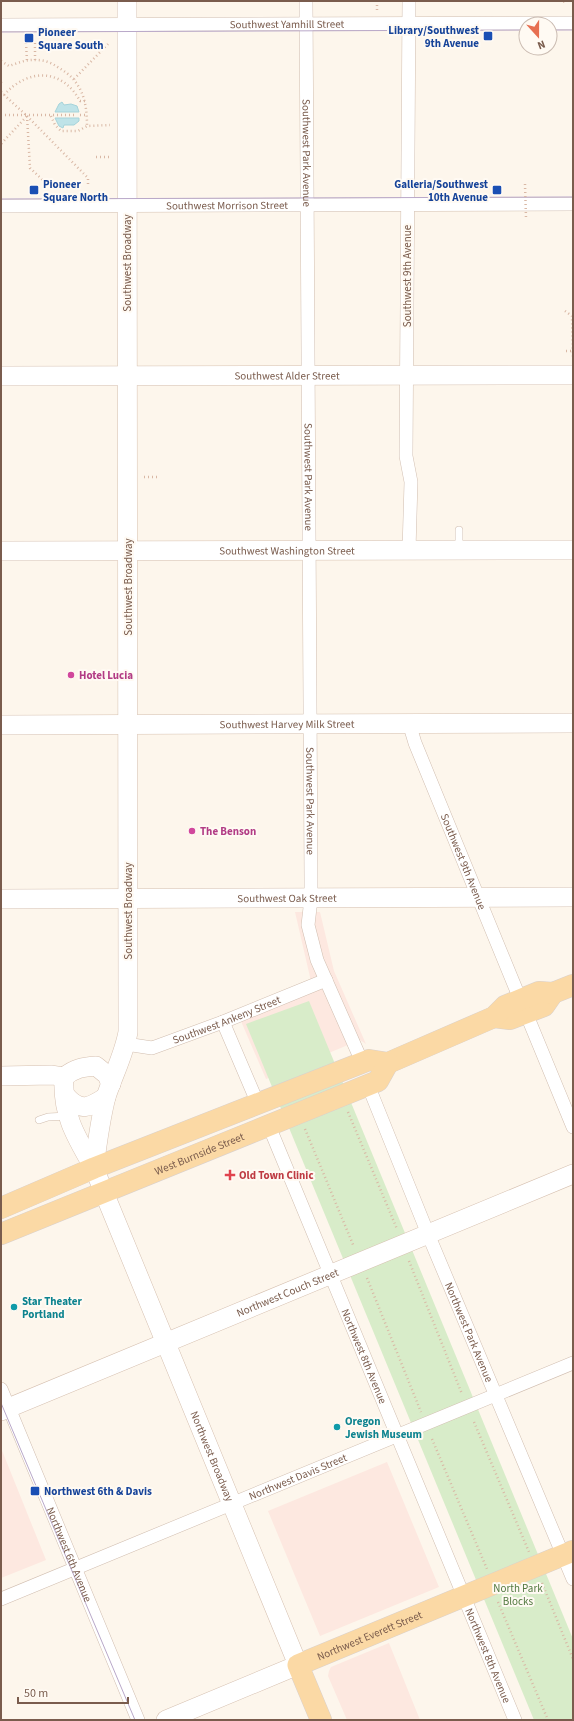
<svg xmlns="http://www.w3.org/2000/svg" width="574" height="1721" font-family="'Source Sans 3',sans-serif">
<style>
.commercial{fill:#fde8e0}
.green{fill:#d8ecc9}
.water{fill:#bfe3e8;stroke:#a5d3da}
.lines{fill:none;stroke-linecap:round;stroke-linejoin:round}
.lane-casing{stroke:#d1beb0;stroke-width:8}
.street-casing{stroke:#d1beb0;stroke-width:14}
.secondary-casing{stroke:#d6c0b0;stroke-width:20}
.primary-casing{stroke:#dad1cd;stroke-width:22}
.path{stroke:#d9b8a5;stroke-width:2.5;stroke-dasharray:1 3;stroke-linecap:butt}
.lane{stroke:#fff;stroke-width:7}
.street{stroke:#fff;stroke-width:13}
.secondary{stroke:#fff;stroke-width:19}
.primary{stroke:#fbd9a5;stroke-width:21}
.tram{stroke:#b9a8c9;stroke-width:1}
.path-bridge{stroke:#d9b8a5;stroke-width:2.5;stroke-dasharray:1 3;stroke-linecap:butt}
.transit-dot{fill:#1a4fb4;stroke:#fffaf3;stroke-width:1.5}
.hotel-dot{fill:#d1479c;stroke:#fffaf3;stroke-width:1.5}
.health-dot{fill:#e0444e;stroke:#fffaf3;stroke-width:1.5}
.culture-dot{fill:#0f9aa8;stroke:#fffaf3;stroke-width:1.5}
.labels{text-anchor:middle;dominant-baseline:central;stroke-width:4;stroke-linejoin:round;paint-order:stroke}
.street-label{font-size:11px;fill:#7a5c4d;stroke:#fffaf3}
.transit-label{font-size:11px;font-weight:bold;fill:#164399;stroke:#fffaf3;text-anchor:start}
.hotel-label{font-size:11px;font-weight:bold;fill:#b23c85;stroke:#fffaf3;text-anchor:start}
.health-label{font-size:11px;font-weight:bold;fill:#be3a42;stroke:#fffaf3;text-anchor:start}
.culture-label{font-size:11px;font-weight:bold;fill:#0d838f;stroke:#fffaf3;text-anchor:start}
.park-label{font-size:11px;fill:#537a41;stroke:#fffaf3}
</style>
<rect width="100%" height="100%" fill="#fdf6ec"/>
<path class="commercial" d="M295,912H320L334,971L366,1044L360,1040L266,1079L237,1012L310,982V977Z
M1,1448L46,1560L1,1578Z
M387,1462L439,1587L320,1636L268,1511Z
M389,1643L420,1720H347L328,1676L329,1671L331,1667Z"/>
<path class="green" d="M309,1001L573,1639V1720H534L246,1024Z"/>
<path class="water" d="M62,102L64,105L71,104L77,106L79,112H55L59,104Z
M55,118H79V121L74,125H64L63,128L59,126Z"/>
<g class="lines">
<g class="lane-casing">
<path id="lane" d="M459,550V530
M39,1120L48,1117L68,1116"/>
</g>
<g class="street-casing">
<g id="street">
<path id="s1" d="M306,1L311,878V899L308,925L317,960L362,1062"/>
<path d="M409,1L406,456L411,482L409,550"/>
<path id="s2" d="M1,25L573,23"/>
<path id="s3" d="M1,206L573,204"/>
<path id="s4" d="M409,723L415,743L520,999"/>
<path d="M526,1013L573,1127"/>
<path d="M223,1022L258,1104"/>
<path id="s5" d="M126,1044L152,1048L223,1022L326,980"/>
<path id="s6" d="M368,1085L428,1234L573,1579"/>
<path id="s7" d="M269,1126L515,1720"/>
<path id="s8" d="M1,1389L138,1720"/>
<path id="s9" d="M1,1599L573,1363"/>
</g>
</g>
<g class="secondary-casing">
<g id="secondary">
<path id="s10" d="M1,376L573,375"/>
<path id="s11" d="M1,551L573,550"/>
<path id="s12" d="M1,725L573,723"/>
<path id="s13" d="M1,899L573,897"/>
<path d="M1,1076L52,1075L64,1077"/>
<path id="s14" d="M64,1077C62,1115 76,1137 94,1168L298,1665L166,1720"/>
<path d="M64,1077C75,1068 83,1067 96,1066L107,1075L111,1084"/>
<path d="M66,1096C81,1113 90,1107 106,1097"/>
<path d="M94,1168C97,1144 100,1120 106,1097C113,1075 124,1055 128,1032L127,1"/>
<path id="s15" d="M1,1411L573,1174"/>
</g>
</g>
<g class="primary-casing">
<g id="primary">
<path d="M494,1017L510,1019L544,1006L553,993"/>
<path d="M1,1208L94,1168L369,1060L388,1063L494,1017L505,1006L539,992L553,993L573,985"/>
<path id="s16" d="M1,1234L378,1081L388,1063"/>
<path id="s17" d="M321,1720L298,1665L573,1551"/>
</g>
</g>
<path class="path" d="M377,1V12
M563,2L565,1
M26,43L27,61
M35,43V60
M1,61L9,66C18,63 27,59 36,60C45,60 52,63 59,68C82,81 87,101 87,126
M74,79L108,44
M1,82L3,80
M1,92L27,116L1,144
M4,95C28,68 62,68 80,101H85
M1,115H76
M80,115H87
M27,116L88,178V187
M27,116L30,168L50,187
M51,116L55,125L61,131H78L87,126L110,125
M96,157H110
M565,311L572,316L573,357
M566,351H573
M144,477H157
M348,1112L397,1229
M305,1129L354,1247
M409,1261L462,1394
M367,1278L421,1412
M474,1422L529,1552
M432,1439L487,1569
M542,1583L573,1659
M498,1602L548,1720"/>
<use href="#lane" class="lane"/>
<use href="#street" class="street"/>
<use href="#secondary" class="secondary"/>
<use href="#primary" class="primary"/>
<path class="tram" d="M550,30H573
M1,32L526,30
M1,199L573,197
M1,1403L135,1720"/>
<path class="path-bridge" d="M525,184L526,218"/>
</g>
<g class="transit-dot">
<rect x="483" y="31" width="10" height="10" rx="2"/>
<rect x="24" y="33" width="10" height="10" rx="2"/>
<rect x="29" y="185" width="10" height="10" rx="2"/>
<rect x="492" y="185" width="10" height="10" rx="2"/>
<rect x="30" y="1486" width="10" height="10" rx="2"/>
</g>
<g class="hotel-dot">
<circle cx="71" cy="675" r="4"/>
<circle cx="192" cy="831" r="4"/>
</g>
<path class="health-dot" d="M228 1169h4v4h4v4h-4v4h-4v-4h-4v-4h4z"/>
<g class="culture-dot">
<circle cx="14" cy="1307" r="4"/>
<circle cx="337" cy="1427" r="4"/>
</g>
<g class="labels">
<g class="street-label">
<text stroke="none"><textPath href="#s2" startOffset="286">Southwest Yamhill Street</textPath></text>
<text stroke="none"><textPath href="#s1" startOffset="152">Southwest Park Avenue</textPath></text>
<text stroke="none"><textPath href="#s3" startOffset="226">Southwest Morrison Street</textPath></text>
<text transform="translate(127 263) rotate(-90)">Southwest Broadway</text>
<text transform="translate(407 276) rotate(-90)">Southwest 9th Avenue</text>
<text stroke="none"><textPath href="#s10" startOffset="286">Southwest Alder Street</textPath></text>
<text stroke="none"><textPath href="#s1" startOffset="476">Southwest Park Avenue</textPath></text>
<text stroke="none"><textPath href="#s11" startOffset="286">Southwest Washington Street</textPath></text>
<text transform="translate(128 587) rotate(-90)">Southwest Broadway</text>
<text stroke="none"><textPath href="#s12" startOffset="286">Southwest Harvey Milk Street</textPath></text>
<text stroke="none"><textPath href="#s1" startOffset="800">Southwest Park Avenue</textPath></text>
<text stroke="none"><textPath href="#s4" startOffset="149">Southwest 9th Avenue</textPath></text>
<text stroke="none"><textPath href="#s13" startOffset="286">Southwest Oak Street</textPath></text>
<text transform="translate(128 911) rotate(-90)">Southwest Broadway</text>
<text stroke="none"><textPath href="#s5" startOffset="106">Southwest Ankeny Street</textPath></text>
<text stroke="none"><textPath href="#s16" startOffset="214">West Burnside Street</textPath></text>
<text stroke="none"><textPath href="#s15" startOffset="310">Northwest Couch Street</textPath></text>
<text stroke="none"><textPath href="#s6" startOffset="267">Northwest Park Avenue</textPath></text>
<text stroke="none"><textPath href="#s7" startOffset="249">Northwest 8th Avenue</textPath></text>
<text stroke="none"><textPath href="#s14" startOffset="409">Northwest Broadway</textPath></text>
<text stroke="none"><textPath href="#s9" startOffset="321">Northwest Davis Street</textPath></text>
<text stroke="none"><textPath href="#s8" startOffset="179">Northwest 6th Avenue</textPath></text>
<text stroke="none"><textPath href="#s17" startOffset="137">Northwest Everett Street</textPath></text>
<text stroke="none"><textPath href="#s7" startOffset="573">Northwest 8th Avenue</textPath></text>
</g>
<g class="transit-label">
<text x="479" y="30" text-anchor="end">Library/Southwest<tspan x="479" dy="13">9th Avenue</tspan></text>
<text x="38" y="32">Pioneer<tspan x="38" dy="13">Square South</tspan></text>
<text x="43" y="184">Pioneer<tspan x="43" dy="13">Square North</tspan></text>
<text x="488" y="184" text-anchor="end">Galleria/Southwest<tspan x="488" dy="13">10th Avenue</tspan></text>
<text x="44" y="1491">Northwest 6th &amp; Davis</text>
</g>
<g class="hotel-label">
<text x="79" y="675">Hotel Lucia</text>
<text x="200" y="831">The Benson</text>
</g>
<g class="health-label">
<text x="239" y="1175">Old Town Clinic</text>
</g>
<g class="culture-label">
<text x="22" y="1301">Star Theater<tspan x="22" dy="13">Portland</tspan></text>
<text x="345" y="1421">Oregon<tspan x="345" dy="13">Jewish Museum</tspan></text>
</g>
<g class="park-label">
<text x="518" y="1588">North Park<tspan x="518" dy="13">Blocks</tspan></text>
</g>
</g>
<rect width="574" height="1721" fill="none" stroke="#7a5c4d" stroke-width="4"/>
<g transform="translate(538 36) rotate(159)"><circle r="19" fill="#fffaf3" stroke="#cabbb1"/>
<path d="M0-3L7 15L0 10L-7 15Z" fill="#e76f51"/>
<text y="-6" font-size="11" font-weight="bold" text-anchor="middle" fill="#7a5c4d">N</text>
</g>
<path d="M18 1697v6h110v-6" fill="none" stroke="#7a5c4d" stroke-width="2"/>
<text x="24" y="1697" font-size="12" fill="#7a5c4d" stroke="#fffaf3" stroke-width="3" paint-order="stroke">50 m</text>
</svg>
